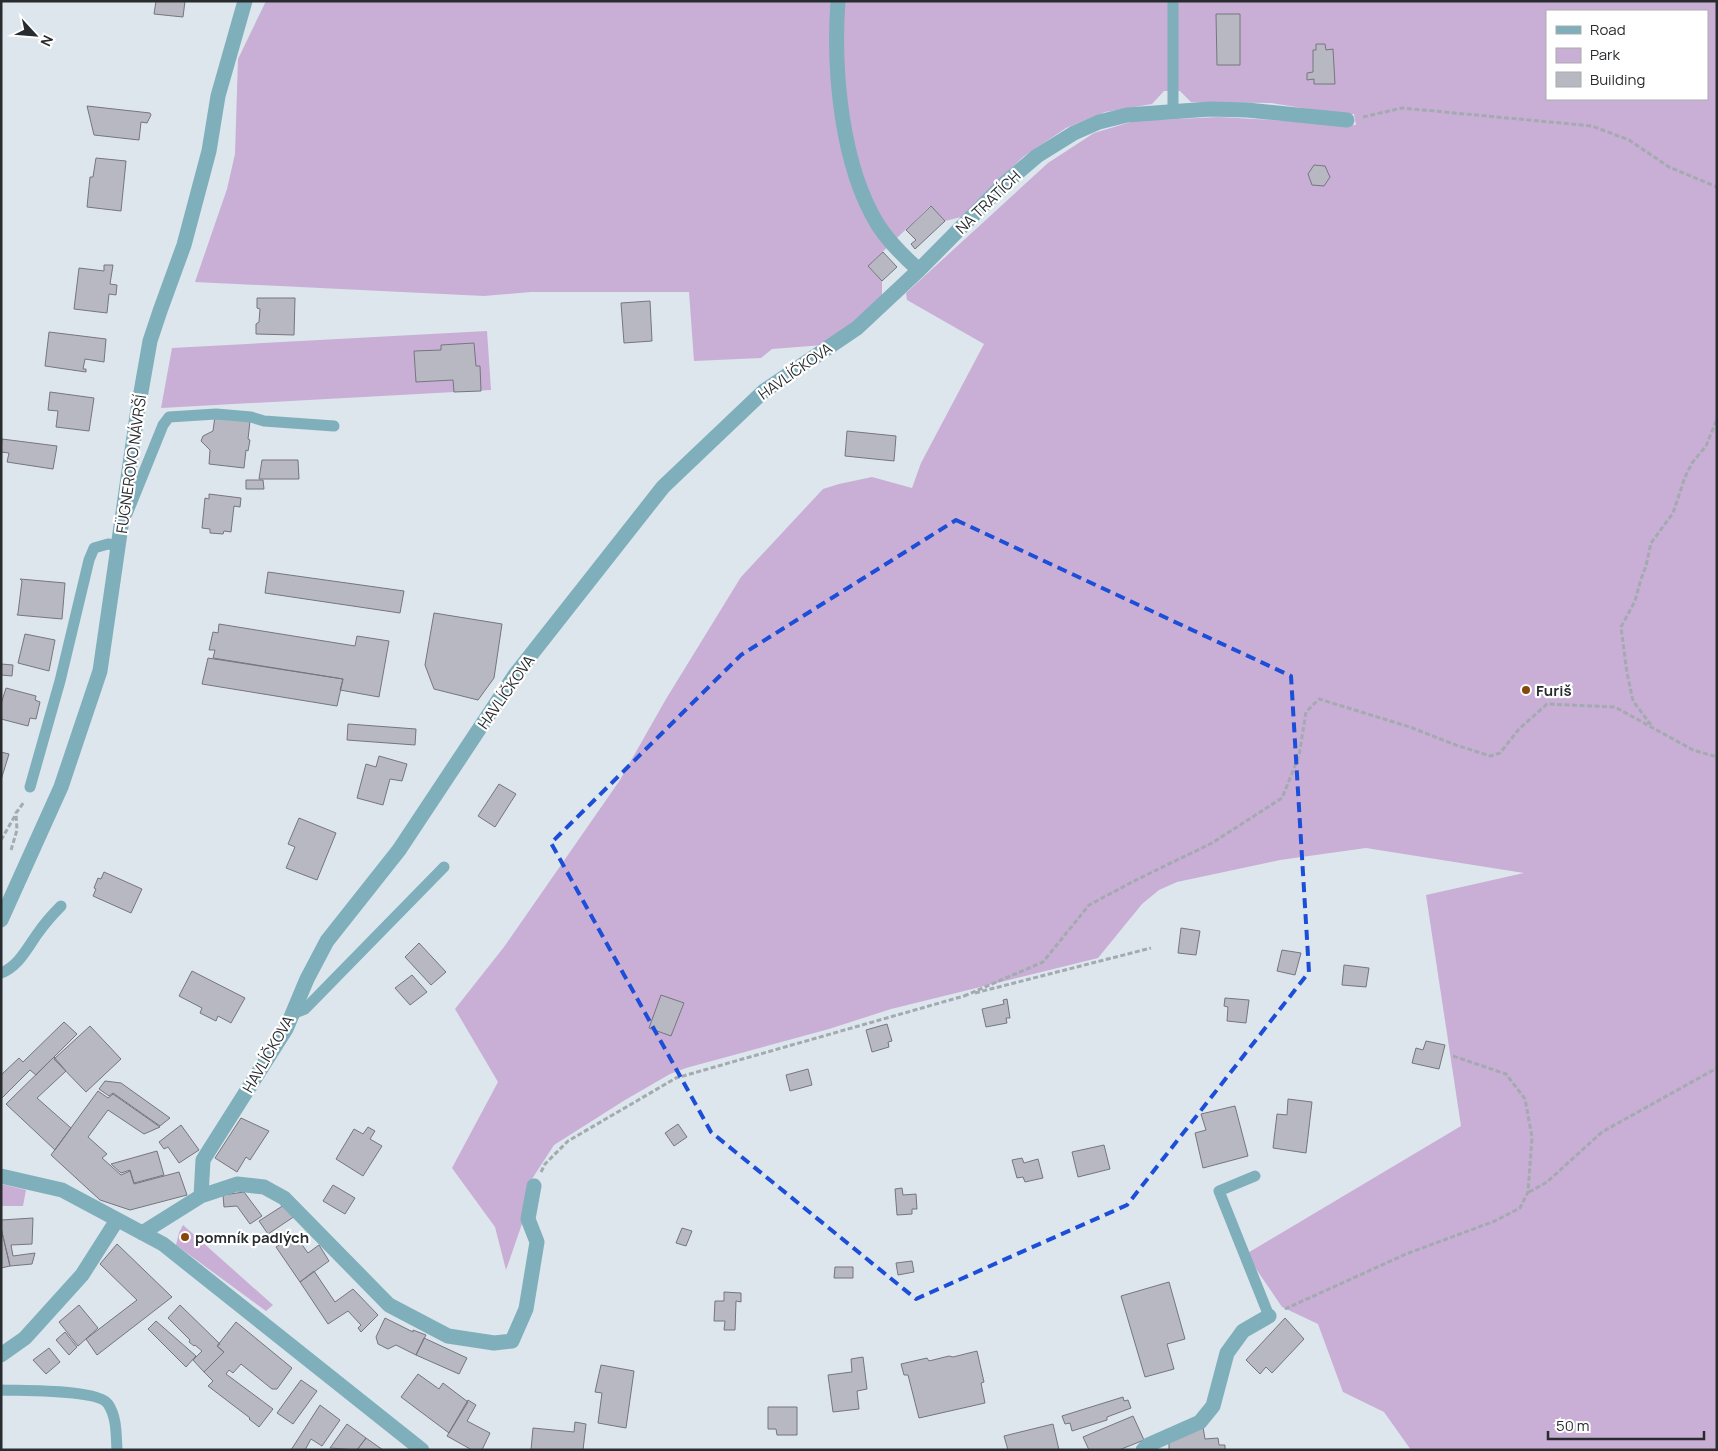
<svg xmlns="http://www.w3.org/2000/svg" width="1718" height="1451" font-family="Manrope,sans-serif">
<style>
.green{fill:#c9afd5;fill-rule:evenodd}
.building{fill:#b8b8c2;stroke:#75767f}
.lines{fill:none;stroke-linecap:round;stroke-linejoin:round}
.path{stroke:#a3aab0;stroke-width:3;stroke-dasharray:5 2.5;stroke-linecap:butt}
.lane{stroke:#7eafbb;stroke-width:11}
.street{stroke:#7eafbb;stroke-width:15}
.marked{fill:none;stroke:#1d4ed8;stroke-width:4;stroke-dasharray:10 6;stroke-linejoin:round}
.poi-dot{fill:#86470b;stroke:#fff;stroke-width:2}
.labels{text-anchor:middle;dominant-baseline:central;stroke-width:4.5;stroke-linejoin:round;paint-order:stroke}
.street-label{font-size:15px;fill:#292c2f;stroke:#fff}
.poi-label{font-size:15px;font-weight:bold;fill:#292c2f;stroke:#fff;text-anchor:start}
</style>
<rect width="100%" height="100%" fill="#dde5ed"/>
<path class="green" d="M266,1H1717V1450H1411L1384,1412L1343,1392L1318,1324L1282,1307L1246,1254L1461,1126L1426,895L1524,873L1366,848L1280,860L1177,882L1159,890L1142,904L1098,958L891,1009L829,1029L686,1068L670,1074L625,1100L554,1145L530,1182L525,1215L506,1270L495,1227L452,1168L498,1082L455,1009L504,947L620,780L666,699L741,577L823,489L839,484L872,477L912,488L921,463L984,344L907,300L906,293L1048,163L1094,133L1134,121L1219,117L1356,125L1354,114L1346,115L1271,103L1191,102L1180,91H1164L1152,104L1105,112L1066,128L1023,157L961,217L945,221L930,206L868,266L882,281V300L823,345L772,349L761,358L694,361L689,292H531L484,296L195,282L227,189L235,154L238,59ZM1547,11H1707V99H1547Z
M487,331L491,390L161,408L172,348Z
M1,1184L26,1190L23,1206H1Z
M183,1225L273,1305L266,1311L176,1245L179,1233Z"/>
<path class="building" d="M156,1H185L183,17L154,14Z
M1216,14H1240V65H1217Z
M1316,44H1325L1326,50L1333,49L1335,84H1314V79L1307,80V73L1313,72V50H1316Z
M87,106L150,113L151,115L147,123L141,122L139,140L94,135Z
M96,158L126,161L121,211L87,207L90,177H93Z
M1314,165L1325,166L1330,177L1324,186L1312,185L1308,174Z
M931,206L945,221L915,249L911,244L916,240L906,230Z
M883,252L897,267L882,281L868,266Z
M104,265H113L110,284L117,285L116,295L109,294L107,313L74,309L79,268L104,271Z
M257,298H295L294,335L256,334V324L259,322L260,309L257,308Z
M650,301L652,341L624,343L621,303Z
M49,332L106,339L104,362L85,359L83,369H86V372L45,366Z
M474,343L476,366H480L481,391L454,392L453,380L416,382L414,351L441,350V345Z
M50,392L94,398L89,431L56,427L58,411L48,410Z
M215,416L250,421L248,439L250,440L248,451L246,450L244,468L209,464L210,450L201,441L203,436L213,431Z
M847,431L896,436L894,461L845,456Z
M2,439L57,446L53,469L7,462L9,453L1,452Z
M262,460H298L299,479H259Z
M246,480H263L264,489H246Z
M209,494L241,498L240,507L234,506L231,532L224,531L223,534L210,533V529L202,528L205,498L209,499Z
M268,572L404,591L400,613L265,593Z
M20,579L65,583L62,619L17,615L18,613L22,581Z
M434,613L502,624L494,678L478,700L434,689L425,665Z
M219,624L355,646L357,636L389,641L379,697L340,690L343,679L213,658L215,650H209L213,632L218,633Z
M25,634L55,640L49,671L18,663Z
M208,658L343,679L337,706L202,684Z
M1,664L13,665L12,676L1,675Z
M6,688L36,696L35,700L40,702L36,719L30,718L28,726L1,719V704Z
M348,724L416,729L415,745L347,740Z
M1,752L9,754L1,780Z
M379,756L407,764L402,781L390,779L383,805L357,798L366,764L376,767Z
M499,784L516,794L495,827L478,816Z
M299,818L336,833L317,880L286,868L295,847L288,844Z
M104,872L142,889L131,913L93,896L96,889L94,888L98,878L101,879Z
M1181,928L1200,931L1196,955L1178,953Z
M419,943L446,972L431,985L405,957Z
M1282,950L1301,953L1295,975L1277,971Z
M1344,965L1369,968L1366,987L1342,985Z
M192,971L245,998L231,1023L218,1016L216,1021L200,1013L202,1008L179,996Z
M412,975L427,992L410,1005L395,988Z
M661,995L684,1003L671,1036L649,1028Z
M1225,998L1249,1000L1246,1023L1227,1021L1228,1007L1224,1006Z
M1007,999L1010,1018H1006L1007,1023L986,1027L982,1009L1004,1004L1003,1000Z
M64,1022L77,1034L36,1075L30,1070L1,1099V1075L19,1058L23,1062Z
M887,1024L892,1041L888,1042L889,1047L872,1052L866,1030Z
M90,1026L121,1059L86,1092L54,1059Z
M1426,1041L1445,1045L1439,1069L1412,1063L1416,1048L1423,1050Z
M54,1057L66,1071L37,1098L71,1128L55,1150L6,1104Z
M808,1069L812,1085L790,1091L786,1075Z
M105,1081L121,1083L170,1118L160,1126L113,1093L109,1096L99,1089Z
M98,1091L108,1098L113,1094L160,1127L144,1134L108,1110L88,1137L107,1154L102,1158L121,1175L130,1171L134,1184L179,1172L187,1195L130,1210L100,1200L51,1155Z
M1288,1099L1312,1102L1306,1153L1273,1148L1277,1114L1287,1115Z
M1235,1106L1248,1156L1203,1168L1195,1133L1206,1130L1201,1114Z
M241,1118L269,1131L250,1160L246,1157L237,1172L215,1158Z
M678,1124L687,1137L674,1146L665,1133Z
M181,1125L199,1150L179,1163L168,1147L164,1149L159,1142Z
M368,1127L375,1131L370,1139L382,1146L363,1176L336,1159L354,1129L363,1134Z
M1104,1145L1110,1169L1078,1177L1072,1152Z
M157,1151L164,1175L134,1183L130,1170L121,1173L111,1164Z
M1022,1158L1024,1163L1038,1159L1043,1178L1025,1182L1023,1177L1017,1178L1012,1160Z
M333,1185L355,1198L345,1214L323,1201Z
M902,1188L903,1195L916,1194L917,1209H912V1214L897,1215L895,1189Z
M244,1192L262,1216L250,1224L237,1206L224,1207L223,1195Z
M284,1205L295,1216L268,1234L259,1221Z
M33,1218L32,1244L11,1245L13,1256L35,1253L32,1264L10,1266L1,1228V1220Z
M1,1228L10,1266L1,1268Z
M682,1228L692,1231L686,1246L676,1243Z
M295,1235L308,1253L319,1245L329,1261L300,1282L276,1247Z
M117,1244L172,1297L97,1355L86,1339L137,1300L100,1264Z
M912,1261L914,1272L898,1275L896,1263Z
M835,1267H853V1278H834Z
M314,1271L335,1302L353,1289L378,1315L361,1332L358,1328L361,1325L348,1311L328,1324L300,1282Z
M1169,1282L1185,1339L1167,1344L1174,1369L1145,1377L1121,1296Z
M724,1292L741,1293V1302L736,1301L735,1330H724L725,1321H714L715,1301H724Z
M79,1305L98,1328L78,1346L59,1322Z
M180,1305L220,1344L217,1346L224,1352L204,1372L193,1360L202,1351L195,1345L194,1346L189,1342L190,1340L168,1318Z
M385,1318L413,1332V1330L426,1335L416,1355L396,1345L388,1349L378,1344L376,1337Z
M1285,1318L1304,1339L1272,1373L1266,1367L1260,1374L1246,1360Z
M156,1321L196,1356L186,1367L148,1329Z
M236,1322L292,1368L277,1389H272L241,1364L233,1373L229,1370L226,1374L273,1409L259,1427L249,1419L250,1418L208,1386L213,1381L204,1372L224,1352L217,1346Z
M65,1332L77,1347L69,1355L56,1340Z
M424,1338L467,1358L459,1374L416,1355Z
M49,1348L60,1362L46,1374L33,1360Z
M977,1351L984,1382L981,1383L985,1403L919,1418L908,1375H904L901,1364L927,1358L929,1361L949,1356L953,1357Z
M863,1357L867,1389L857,1391L859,1409L833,1412L828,1375L852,1372L851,1359Z
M601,1365L634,1371L626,1428L598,1423L602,1393L595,1392Z
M418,1374L439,1389L443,1383L468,1402L449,1433L401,1397Z
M301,1380L317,1391L293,1424L277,1413Z
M1123,1397L1124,1401L1128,1400L1131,1408L1107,1417V1420L1072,1431L1070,1423L1065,1424L1062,1416Z
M468,1400L476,1405L467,1421L490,1433L482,1450H472L447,1436Z
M320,1405L340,1420L322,1446L311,1439L305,1450H291Z
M768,1407H797V1435H777L776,1429H768Z
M1133,1416L1144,1440L1119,1450H1089L1083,1437Z
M575,1422L586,1424L583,1450H531L533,1428L574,1432Z
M347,1424L366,1438L357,1450L330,1448Z
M1053,1424L1059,1450H1008L1004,1436Z
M1203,1427L1205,1439L1218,1438L1219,1445H1225V1450H1169V1439Z
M366,1438L383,1450H357Z"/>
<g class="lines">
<path class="path" d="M1363,117L1402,108L1592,126L1629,140L1669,167L1717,187
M1651,725L1633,701L1627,673L1621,627L1635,601L1641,579L1646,566L1651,543L1673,513L1685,477L1692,463L1706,446L1717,419
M1,840L16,814
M11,850L17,830L16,813L24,802
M975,993L1151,948
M964,996L1043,962L1089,905L1138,879L1212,843L1282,798L1299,756L1306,712L1319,699L1410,727L1453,744L1490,756L1500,753L1519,729L1547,704L1615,707L1693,750L1717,757
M541,1172L545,1164L568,1141L676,1078L964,996
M1529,1192L1547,1182L1602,1132L1717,1068
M1285,1309L1406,1254L1495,1221L1520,1208L1528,1192L1532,1137L1525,1099L1506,1074L1453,1056"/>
<path class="lane" d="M1173,1V112
M127,514L163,425L169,417L216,414L251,417L264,421L334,426
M30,787L60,681L89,560L94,548L108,544L119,546
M1,973C19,966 27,948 38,933C45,923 53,914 61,906
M292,1014L305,1009L444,867
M1255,1176L1219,1191L1269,1316
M1,1390C21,1391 98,1389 108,1404C117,1417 116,1435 117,1450"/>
<path class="street" d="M838,1C833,70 841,165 878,225C889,242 903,256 919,270
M1,920L61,787L100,671L138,409L150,341L160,311L184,245L209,151L218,96L245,1
M1,1176L62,1190L163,1244L422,1450
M201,1196L203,1160L286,1029L307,979L327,941L399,850L515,675L663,487L764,391L857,328L919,270L1004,184L1037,156L1074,133L1099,122L1127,115L1210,109L1247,110L1347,120
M142,1233L201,1196L237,1184L264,1187L284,1198L389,1305L448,1336L494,1343L512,1341L526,1309L537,1242L528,1219L534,1186
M1,1355L25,1338L82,1275L117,1220
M1143,1450L1148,1445L1200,1422L1213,1406L1227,1353L1243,1331L1269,1316"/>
</g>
<path class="marked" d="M956,520L1291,676L1309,972L1127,1205L916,1299L711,1132L551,843L741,655Z"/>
<g class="poi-dot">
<circle cx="1526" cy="690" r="5"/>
<circle cx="185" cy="1237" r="5"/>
</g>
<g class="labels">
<g class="street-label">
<text transform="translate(988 202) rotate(-44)">NA TRATÍCH</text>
<text transform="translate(795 371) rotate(-35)">HAVLÍČKOVA</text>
<text transform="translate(131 464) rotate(-82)">FÜGNEROVO NÁVRŠÍ</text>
<text transform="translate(506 692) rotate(-55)">HAVLÍČKOVA</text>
<text transform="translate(268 1054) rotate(-60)">HAVLÍČKOVA</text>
</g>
<g class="poi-label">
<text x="1536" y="690">Furiš</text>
<text x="195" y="1237">pomník padlých</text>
</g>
</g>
<rect width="1718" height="1451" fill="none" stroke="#292c2f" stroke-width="5"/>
<rect x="1546" y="10" width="162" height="90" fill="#ffffff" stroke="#a9abac"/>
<rect x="1556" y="26" width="25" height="8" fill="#7eafbb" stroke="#a9abac"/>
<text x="1590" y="35" font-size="15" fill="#292c2f">Road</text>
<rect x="1556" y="48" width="25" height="15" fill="#c9afd5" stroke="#a9abac"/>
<text x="1590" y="60" font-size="15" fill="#292c2f">Park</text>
<rect x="1556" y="72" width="25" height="15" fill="#b8b8c2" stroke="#a9abac"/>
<text x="1590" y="85" font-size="15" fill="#292c2f">Building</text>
<g transform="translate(35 35) rotate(116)" stroke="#ffffff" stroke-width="4" paint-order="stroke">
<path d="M0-4L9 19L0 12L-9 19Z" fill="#292c2f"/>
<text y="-8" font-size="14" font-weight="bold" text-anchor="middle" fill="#292c2f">N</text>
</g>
<path d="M1548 1431v8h156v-8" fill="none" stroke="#292c2f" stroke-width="2.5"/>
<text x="1556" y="1431" font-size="15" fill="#292c2f" stroke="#ffffff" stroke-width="4" paint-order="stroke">50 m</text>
</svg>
